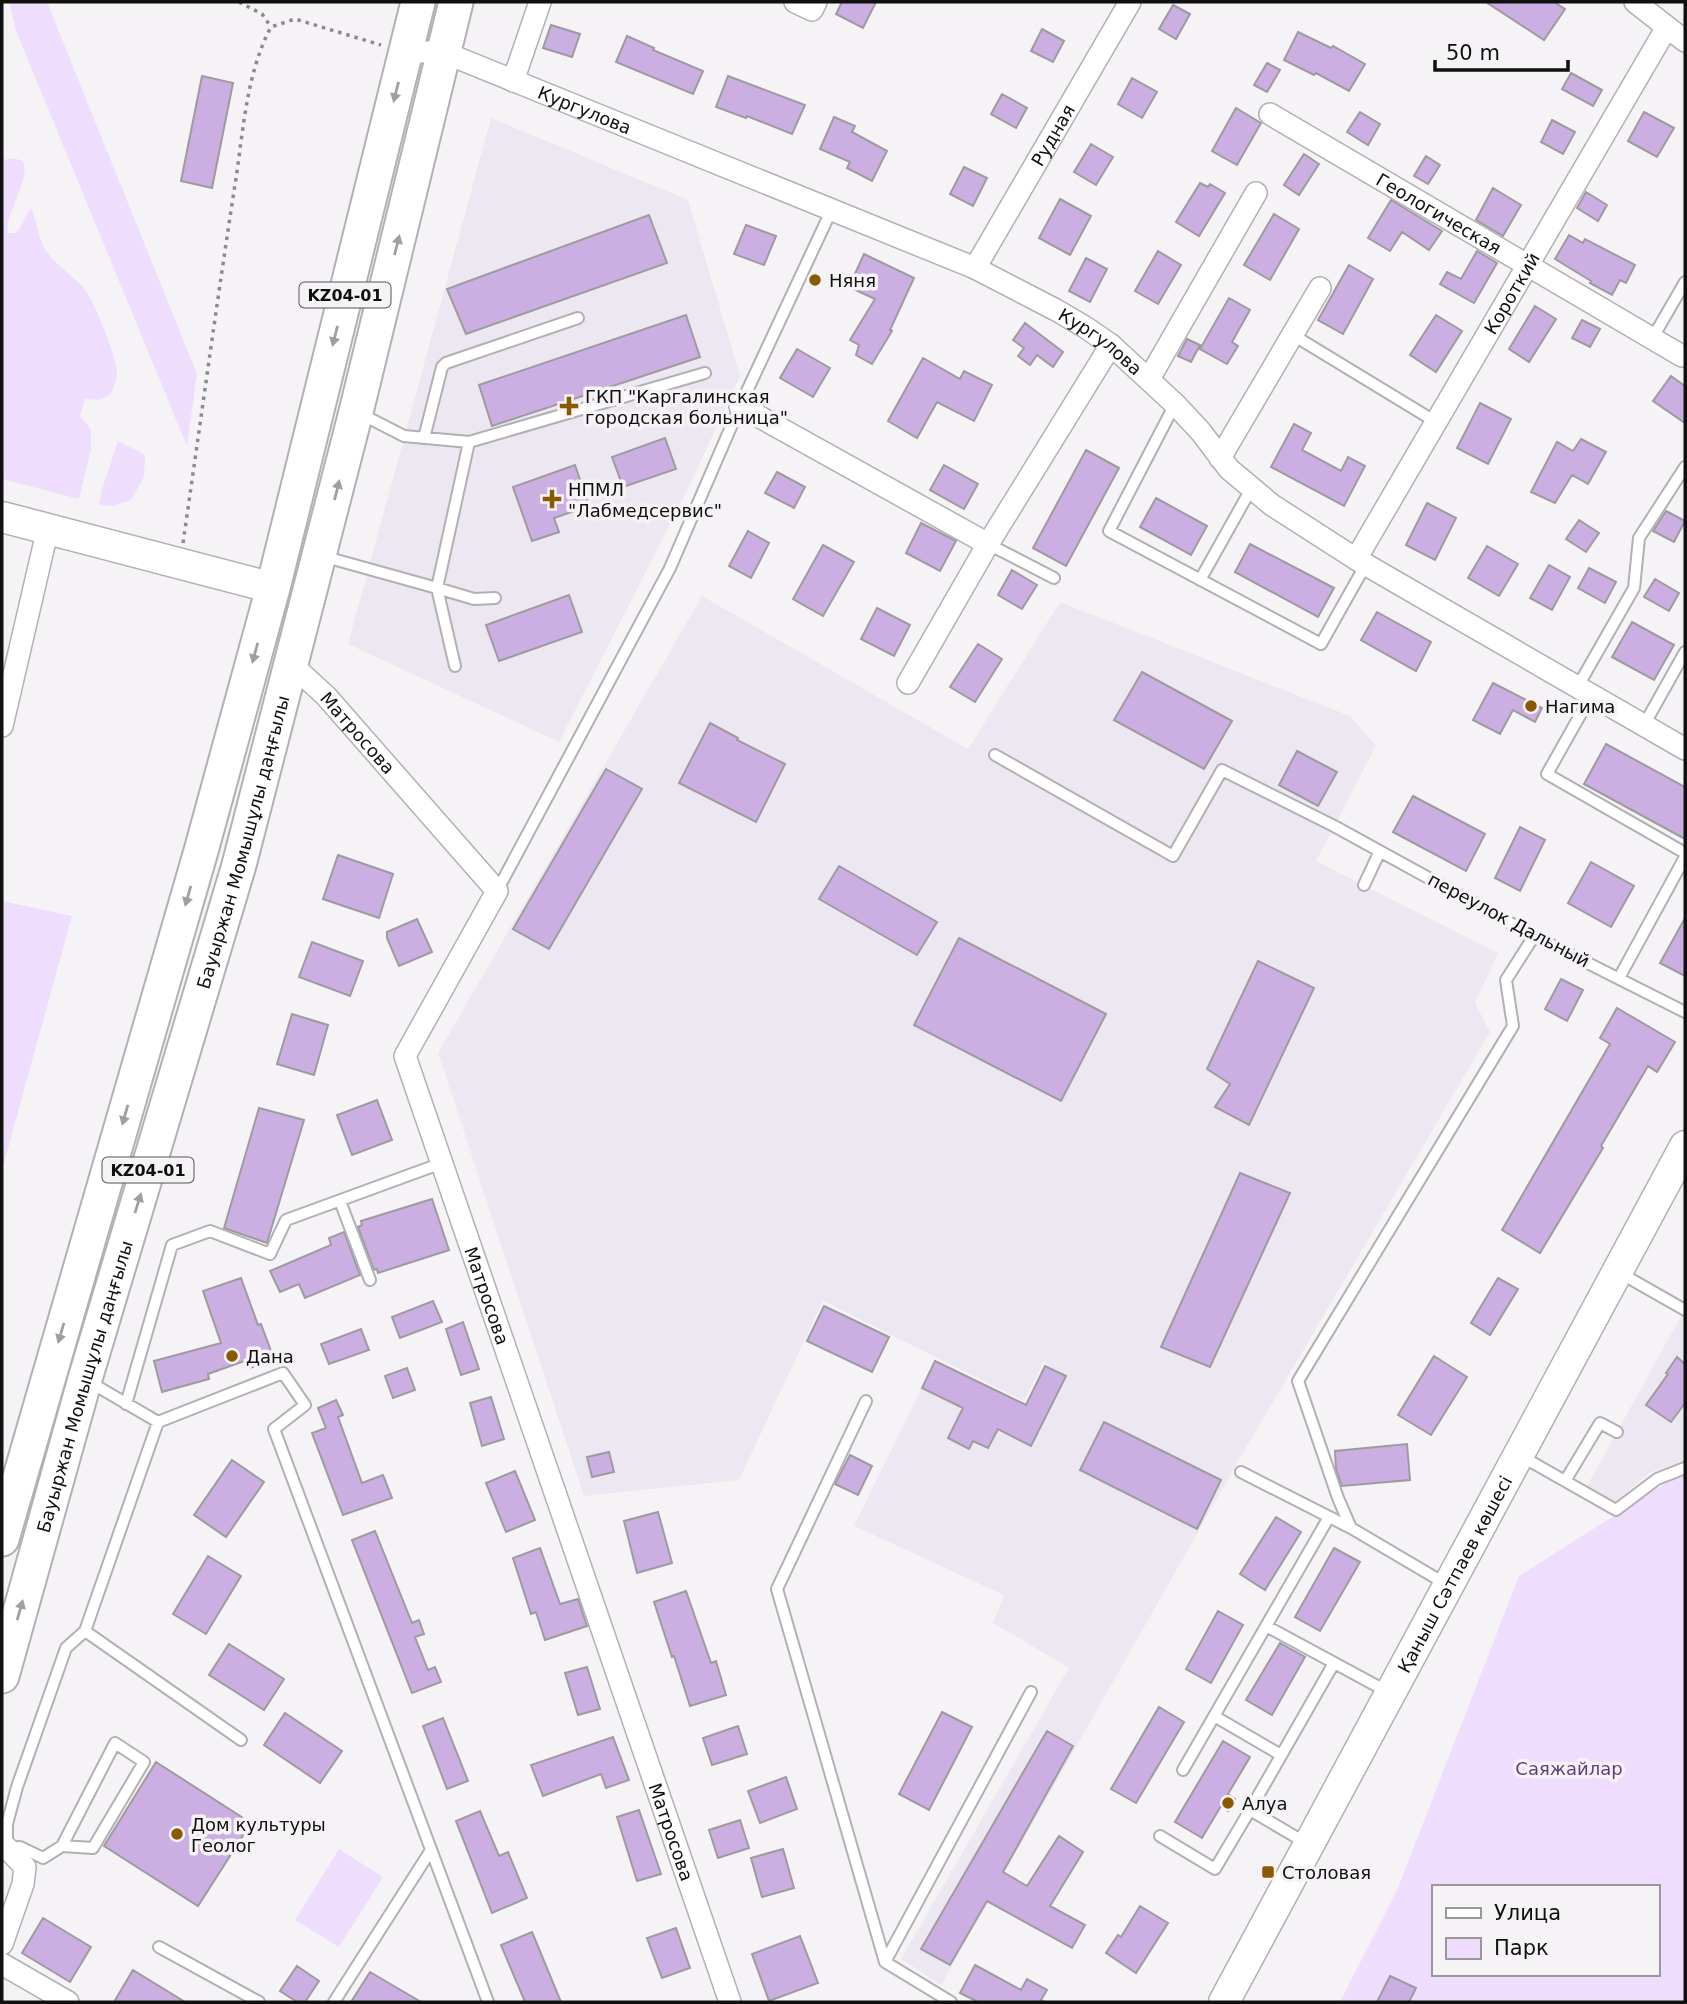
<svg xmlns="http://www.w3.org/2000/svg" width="1687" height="2004" font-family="'DejaVu Sans',sans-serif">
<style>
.built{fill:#ede7f1}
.green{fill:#efddfd;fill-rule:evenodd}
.building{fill:#ccafe2;stroke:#9d9b9e;stroke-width:2}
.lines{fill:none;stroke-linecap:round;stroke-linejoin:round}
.lane-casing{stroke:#b2b0b4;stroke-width:14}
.street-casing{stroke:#b2b0b4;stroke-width:24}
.secondary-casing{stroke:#b2b0b4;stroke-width:33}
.primary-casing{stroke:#b2b0b4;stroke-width:37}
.path{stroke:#8c8a8d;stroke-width:3.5;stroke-dasharray:3.5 5;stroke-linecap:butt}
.lane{stroke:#fff;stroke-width:10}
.street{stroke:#fff;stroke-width:21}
.secondary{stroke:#fff;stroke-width:30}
.primary{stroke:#fff;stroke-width:33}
.oneway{fill:#a09fa0}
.poi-dot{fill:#8a5a01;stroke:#f6f3f7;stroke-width:2.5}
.labels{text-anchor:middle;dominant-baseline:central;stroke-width:7;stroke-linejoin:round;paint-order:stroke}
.shield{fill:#f6f3f7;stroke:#565456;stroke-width:2}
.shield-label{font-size:16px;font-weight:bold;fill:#111011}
.street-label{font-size:18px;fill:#111011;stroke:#f6f3f7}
.poi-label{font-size:18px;fill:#111011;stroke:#f6f3f7;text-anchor:start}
.park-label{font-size:18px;fill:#623d7b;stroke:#f6f3f7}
</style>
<rect width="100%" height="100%" fill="#f6f3f7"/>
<path class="built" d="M491,118L688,200L740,376L686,493L559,742L348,644Z
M702,596L968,749L1060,602L1350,716L1376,746L1316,861L1498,953L1475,1003L1490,1032L1240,1458L941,1985L901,1959L1069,1668L993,1623L1004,1595L854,1526L935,1361L1026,1405L1047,1362L1044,1361L1024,1401L823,1301L739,1480L584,1496L438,1053Z
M1685,1309V1461L1649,1473L1615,1503L1587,1486Z"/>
<path class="green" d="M9,2H47L197,374L187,446L16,31Z
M2,157L5,160L13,158L23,161C31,182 4,214 8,233H16C23,225 24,216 31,208C37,221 38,238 45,249C55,265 71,274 83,287C93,298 118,359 117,373C117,380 113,387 111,394L99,400L85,399L80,416L91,429V450L79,499L2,479Z
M118,441L145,455L144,477L131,500L113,506L99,505L102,489Z
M2,901L72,916L2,1170Z
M1685,1471V2002H1340L1398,1888L1519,1576ZM1433,1887H1657V1974H1433Z
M339,1849L383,1877L339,1947L295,1920Z"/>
<path class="building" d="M842,2H876L863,28L836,14Z
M1486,2H1554L1565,9L1544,40Z
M1173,5L1190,14L1176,39L1159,29Z
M551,25L580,34L572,57L543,48Z
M1042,29L1064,41L1053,62L1031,51Z
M1298,32L1331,48L1333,46L1365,64L1349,91L1316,73L1314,75L1284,60Z
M627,36L654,48L653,50L703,71L693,94L616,62Z
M1267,63L1280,70L1267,92L1254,85Z
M1571,73L1602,90L1593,106L1562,89Z
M202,76L233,83L212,188L181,181Z
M728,76L805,105L792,134L747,116L746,118L716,107Z
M1132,78L1157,92L1142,118L1118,104Z
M1002,94L1027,108L1016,128L991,114Z
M1236,108L1261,123L1237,165L1212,151Z
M1360,112L1380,124L1368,145L1347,132Z
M1644,112L1674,128L1657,157L1628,141Z
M834,117L855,126L852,132L887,151L872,181L847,168L850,162L820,149Z
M1552,120L1575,132L1563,154L1541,142Z
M1091,144L1113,157L1096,185L1074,172Z
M1304,154L1319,164L1299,195L1284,185Z
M1426,156L1440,165L1428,184L1414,176Z
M964,167L987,178L973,206L950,194Z
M1200,183L1208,187L1210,184L1225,193L1199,236L1176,222Z
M1493,188L1521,205L1503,236L1476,220Z
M1586,192L1607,205L1598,221L1577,208Z
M1060,199L1091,216L1070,255L1039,238Z
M1391,200L1442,231L1429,250L1402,232L1390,251L1368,238Z
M1274,214L1299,229L1270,280L1244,265Z
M649,215L667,263L466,334L447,289Z
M746,225L776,236L764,265L734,254Z
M1569,235L1583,243L1585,239L1635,265L1626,283L1620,280L1612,295L1590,283L1591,281L1555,259Z
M1158,251L1181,265L1158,304L1135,291Z
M1477,251L1497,263L1474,303L1440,284L1447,272L1461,279Z
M864,254L914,278L890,330L892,331L872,364L856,355L859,345L850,340L875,299L849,287Z
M1086,258L1107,269L1090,302L1069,291Z
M1349,265L1373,279L1343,334L1318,320Z
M1229,298L1250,310L1232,342L1238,346L1227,364L1200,349Z
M1535,306L1556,319L1529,362L1509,349Z
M686,315L700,357L492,426L479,385Z
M1436,315L1462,331L1436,372L1410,355Z
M1582,320L1600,329L1590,347L1572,338Z
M1025,323L1063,352L1053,367L1037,355L1030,365L1018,356L1024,348L1013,340Z
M1187,339L1200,345L1191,362L1178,356Z
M797,349L830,368L813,397L780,378Z
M923,358L960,379L964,371L992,385L974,421L937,402L917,438L888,421Z
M1671,376L1685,386V423L1653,401Z
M1480,403L1511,419L1488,464L1457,448Z
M1294,424L1311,433L1302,450L1341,471L1348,457L1365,466L1344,506L1271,467Z
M665,438L676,469L623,487L612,457Z
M1581,439L1606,452L1588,484L1572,475L1555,503L1531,492L1557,442L1573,451Z
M1086,450L1119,468L1066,566L1033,548Z
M575,465L589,506L554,518L559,532L532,541L513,487Z
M944,465L978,484L964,509L930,490Z
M777,472L805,487L794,508L765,493Z
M1156,498L1207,526L1191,555L1140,527Z
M1427,503L1456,518L1435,560L1406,545Z
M1666,511L1685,521L1674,542L1653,531Z
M1579,520L1599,533L1586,552L1566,539Z
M921,523L956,541L940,571L906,553Z
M748,531L769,543L751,578L729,566Z
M1250,544L1334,588L1318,617L1235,572Z
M823,545L854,562L823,616L793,599Z
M1487,546L1518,564L1499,596L1468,578Z
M1549,565L1570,577L1552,610L1530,598Z
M1589,568L1616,582L1605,603L1578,588Z
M1012,570L1037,585L1022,609L998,595Z
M1655,579L1679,593L1669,611L1644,597Z
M569,595L582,632L499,661L486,625Z
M877,608L910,625L894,656L861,639Z
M1377,612L1431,642L1416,671L1361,640Z
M1632,622L1674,645L1654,680L1612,657Z
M978,644L1002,659L975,702L950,687Z
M1142,672L1232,721L1204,769L1114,720Z
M1493,683L1542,708L1535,722L1513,710L1500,734L1473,720Z
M710,723L738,738L737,740L785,764L756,822L679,783Z
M1606,744L1685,787V839L1584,784Z
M1297,751L1337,772L1318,806L1279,785Z
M606,769L642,789L549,949L513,929Z
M1413,796L1485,834L1466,871L1393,832Z
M1520,827L1545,840L1520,891L1495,878Z
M338,855L393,874L379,918L323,899Z
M1591,862L1634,886L1611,927L1568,903Z
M839,866L937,922L917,955L819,899Z
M1685,918V976L1660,963Z
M417,919L432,952L399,966L387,938V932Z
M959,938L1106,1014L1061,1101L914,1025Z
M312,942L363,961L350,996L299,977Z
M1258,961L1314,988L1249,1125L1215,1107L1230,1084L1207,1069Z
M1561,979L1583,990L1567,1021L1545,1009Z
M1617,1008L1675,1042L1657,1072L1648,1066L1601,1146L1603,1148L1540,1253L1502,1230L1610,1044L1600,1038Z
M292,1014L328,1025L314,1075L277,1064Z
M377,1100L392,1140L352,1155L337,1115Z
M259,1108L304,1120L267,1243L224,1228Z
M1240,1173L1290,1193L1210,1367L1161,1347Z
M432,1199L449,1250L378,1273L377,1269L374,1270L358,1227L362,1225L361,1221Z
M344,1232L360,1275L305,1298L299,1284L280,1292L270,1271L331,1245L329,1238Z
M241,1278L258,1325L261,1324L274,1359L250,1368L247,1360L208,1374L209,1379L162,1392L154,1361L221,1343L203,1291Z
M1498,1278L1518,1289L1490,1335L1471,1323Z
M433,1301L442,1322L400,1338L392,1317Z
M824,1306L889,1337L872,1372L807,1341Z
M463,1322L479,1369L461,1375L446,1329Z
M361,1329L369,1350L329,1364L321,1344Z
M1434,1356L1467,1377L1431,1435L1398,1415Z
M1677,1357L1685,1364V1403L1671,1422L1646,1405L1668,1374L1666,1373Z
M935,1361L1026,1405L1045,1366L1066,1376L1031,1446L998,1429L988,1448L973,1441L969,1449L948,1438L963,1408L922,1388Z
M407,1368L415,1390L393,1398L385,1376Z
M491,1397L504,1439L482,1446L470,1403Z
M336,1400L343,1415L338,1417L362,1483L383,1475L392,1498L343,1515L312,1433L326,1428L318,1408Z
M1104,1422L1221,1480L1197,1529L1080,1470Z
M1407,1444L1410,1480L1342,1486L1336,1469L1335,1451Z
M609,1452L614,1472L592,1477L587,1457Z
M850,1455L872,1466L858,1495L835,1484Z
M232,1460L264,1482L226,1537L194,1515Z
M515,1471L535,1520L506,1532L486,1483Z
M658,1512L672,1563L637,1573L624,1521Z
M1276,1517L1301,1532L1265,1590L1240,1574Z
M375,1531L412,1623L419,1620L424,1634L415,1637L428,1670L435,1667L441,1682L412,1693L352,1540Z
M540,1548L560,1604L578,1599L587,1626L545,1640L536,1612L531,1614L513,1558Z
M1334,1548L1360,1562L1320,1631L1295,1617Z
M208,1556L241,1576L206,1634L173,1614Z
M686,1591L711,1663L716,1661L726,1695L690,1706L674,1656L672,1657L654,1602Z
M1218,1611L1243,1625L1211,1683L1186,1669Z
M1280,1643L1305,1657L1272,1715L1246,1700Z
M229,1644L284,1679L264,1710L209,1675Z
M587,1667L600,1709L578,1715L565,1673Z
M1159,1707L1184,1722L1136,1803L1111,1789Z
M942,1712L972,1727L929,1810L899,1794Z
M285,1713L342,1751L320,1783L264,1745Z
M443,1718L468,1781L447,1789L423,1726Z
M738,1726L747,1754L712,1765L703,1738Z
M1047,1731L1073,1746L1003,1872L1027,1886L1059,1836L1083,1852L1050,1906L1085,1925L1072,1948L987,1901L950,1965L921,1949Z
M613,1737L629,1780L606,1788L601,1774L543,1796L531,1765Z
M1223,1741L1250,1757L1228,1794L1235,1799L1228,1811L1221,1806L1202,1838L1175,1822Z
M156,1762L251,1823L198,1906L104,1846Z
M786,1777L797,1809L760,1823L748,1791Z
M639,1810L661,1874L637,1881L617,1817Z
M480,1811L499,1856L508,1852L527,1898L492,1913L456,1821Z
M740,1820L749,1848L718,1858L709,1830Z
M783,1849L794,1888L762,1897L751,1858Z
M1140,1906L1168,1923L1136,1973L1106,1953L1118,1935L1121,1937Z
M43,1918L91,1947L70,1982L22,1953Z
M676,1928L690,1968L662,1978L647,1938Z
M532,1932L561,2002H525L501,1945Z
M800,1936L818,1983L769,2001L752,1954Z
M975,1965L1021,1990L1027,1979L1047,1990L1041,2000L1045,2002H978L960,1993Z
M297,1966L319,1981L305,2002H297L280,1991Z
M133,1970L185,2002H114Z
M370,1972L421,2002H351Z
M1390,1976L1416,1988L1409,2002H1377Z"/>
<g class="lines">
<g class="lane-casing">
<path id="lane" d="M1293,335L1436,422
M1652,339L1685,282
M1175,404L1109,531L1321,644L1366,564
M359,413L404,436L469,442L705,373
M424,438L442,367L446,363L578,318
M469,442L437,588L474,599L495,598
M988,544L1054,578
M322,556L437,588L455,666
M1200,580L1251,489
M1578,686L1634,588L1639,538L1685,467
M1592,694L1547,774L1685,853
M1644,725L1685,652
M995,755L1173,856L1222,770L1334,826L1534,936L1685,1012
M1364,885L1380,851
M497,891L670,568L740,406L832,209
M1619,978L1685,857
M340,1201L370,1280
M1620,1273L1685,1310
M88,1381L158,1422L283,1373L305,1405L274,1429L488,2002
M866,1401L777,1589L885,1962L951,2002
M126,1404L172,1245L210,1231L270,1254L286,1220L442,1163
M158,1422L85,1631L241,1740
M1521,1456L1565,1481L1600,1423L1617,1432
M1241,1472L1351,1528
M1565,1481L1616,1510L1657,1479L1685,1468
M1446,1584L1351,1528L1338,1498L1298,1381L1513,1026L1506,980L1534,936
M1266,1626L1388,1692
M1214,1716L1281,1755
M1183,1770L1329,1517
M1160,1836L1215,1869L1250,1810
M1306,1843L1250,1810L1334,1663
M62,1846L93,1848L144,1762L115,1743L62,1846L43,1858L20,1847L7,1848V1824L17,1787L66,1648L85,1631
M159,1947L259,2002
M885,1962L1031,1692
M334,2002L431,1850"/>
</g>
<g class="street-casing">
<g id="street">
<path d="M795,2L812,10L816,2"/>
<path d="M1635,2L1685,41"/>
<path id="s1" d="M405,52H443L975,268L1056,310L1085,327L1111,345L1175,404L1201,432L1229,469L1272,505L1356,559L1685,749"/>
<path d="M513,81L540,2"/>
<path id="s2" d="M1270,114L1682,356"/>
<path id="s3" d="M975,268L1130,2"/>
<path d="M1149,379L1256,193"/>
<path d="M740,406L988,544"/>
<path d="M1220,458L1320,288"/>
<path id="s4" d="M1356,559L1667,27"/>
<path id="s5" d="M291,664L326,696L497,891L405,1056L730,2002"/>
<path d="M908,683L988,544L1111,345"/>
<path d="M2,726L48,528"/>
<path d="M2,1846L7,1848L25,1867L23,1884L2,1944"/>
<path d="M2,1964L68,2002"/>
</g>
</g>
<g class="secondary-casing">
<g id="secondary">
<path d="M2,517L273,588"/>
<path id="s6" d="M1224,2002L1685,1146"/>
</g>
</g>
<g class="primary-casing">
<g id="primary">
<path d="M2,1539L201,851L273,588L418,2"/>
<path id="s7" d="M2,1676L85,1379L239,865L356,412L456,2"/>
</g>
</g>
<path class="path" d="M239,2L262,14L271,27
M183,543C200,426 216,308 234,191C243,138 245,75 271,27L295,19L381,45"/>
<use href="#lane" class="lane"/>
<use href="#street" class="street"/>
<use href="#secondary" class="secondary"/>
<use href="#primary" class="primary"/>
</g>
<defs><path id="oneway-solid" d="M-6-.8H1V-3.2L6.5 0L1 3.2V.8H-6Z" transform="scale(1.75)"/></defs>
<g class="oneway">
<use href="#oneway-solid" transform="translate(396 92) rotate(104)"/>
<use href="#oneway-solid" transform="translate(397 245) rotate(-76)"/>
<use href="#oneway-solid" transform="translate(335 336) rotate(104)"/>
<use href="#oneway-solid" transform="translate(337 490) rotate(-76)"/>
<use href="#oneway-solid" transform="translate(255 653) rotate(105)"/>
<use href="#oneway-solid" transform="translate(188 896) rotate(106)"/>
<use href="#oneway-solid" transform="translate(125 1115) rotate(106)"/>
<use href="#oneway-solid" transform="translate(138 1203) rotate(-73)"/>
<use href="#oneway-solid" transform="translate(61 1333) rotate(106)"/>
<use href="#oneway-solid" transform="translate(20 1610) rotate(-74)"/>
</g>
<g class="poi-dot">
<circle cx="815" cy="280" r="7"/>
<path d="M565.5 395.5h7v7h7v7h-7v7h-7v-7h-7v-7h7z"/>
<path d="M548.5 488.5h7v7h7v7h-7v7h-7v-7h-7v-7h7z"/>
<circle cx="1531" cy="706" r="7"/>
<circle cx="232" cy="1356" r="7"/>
<circle cx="1228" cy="1803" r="7"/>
<circle cx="177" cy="1834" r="7"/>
<rect x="1261" y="1865" width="14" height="14" rx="3.5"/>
</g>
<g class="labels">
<g class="shield">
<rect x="299.5" y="282.5" width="91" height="25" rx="5"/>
<rect x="102.5" y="1157.5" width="91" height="25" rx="5"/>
</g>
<g class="shield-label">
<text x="345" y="295">KZ04-01</text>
<text x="148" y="1170">KZ04-01</text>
</g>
<g class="street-label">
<text stroke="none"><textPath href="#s1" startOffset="191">Кургулова</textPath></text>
<text stroke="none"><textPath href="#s3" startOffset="154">Рудная</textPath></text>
<text stroke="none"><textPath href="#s2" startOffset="196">Геологическая</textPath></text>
<text stroke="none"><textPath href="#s4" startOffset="308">Короткий</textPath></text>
<text stroke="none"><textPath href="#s1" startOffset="758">Кургулова</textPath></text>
<text stroke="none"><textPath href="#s5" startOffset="96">Матросова</textPath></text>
<text stroke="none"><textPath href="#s7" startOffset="868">Бауыржан Момышұлы даңғылы</textPath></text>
<text transform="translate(1509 920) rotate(28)">переулок Дальный</text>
<text stroke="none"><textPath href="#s5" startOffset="749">Матросова</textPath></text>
<text stroke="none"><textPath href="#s7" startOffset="301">Бауыржан Момышұлы даңғылы</textPath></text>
<text stroke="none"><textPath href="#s6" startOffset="486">Қаныш Сәтпаев көшесі</textPath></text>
<text stroke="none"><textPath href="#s5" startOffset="1316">Матросова</textPath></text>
</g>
<g class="poi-label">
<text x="829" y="280">Няня</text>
<text x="585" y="396">ГКП "Каргалинская<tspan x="585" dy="21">городская больница"</tspan></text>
<text x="568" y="489">НПМЛ<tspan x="568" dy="21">"Лабмедсервис"</tspan></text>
<text x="1545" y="706">Нагима</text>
<text x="246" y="1356">Дана</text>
<text x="1242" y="1803">Алуа</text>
<text x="191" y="1824">Дом культуры<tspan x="191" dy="21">Геолог</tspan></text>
<text x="1282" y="1872">Столовая</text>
</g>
<g class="park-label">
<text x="1569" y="1768">Саяжайлар</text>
</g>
</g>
<rect width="1687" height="2004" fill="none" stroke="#111011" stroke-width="7"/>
<rect x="1432" y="1885" width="228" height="91" fill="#f6f3f7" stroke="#9a989b" stroke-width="2"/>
<rect x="1446" y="1908" width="35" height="10" fill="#ffffff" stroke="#9a989b" stroke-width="2"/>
<text x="1494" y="1920" font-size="21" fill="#111011">Улица</text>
<rect x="1446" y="1938" width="35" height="21" fill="#efddfd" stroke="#9a989b" stroke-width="2"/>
<text x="1494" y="1955" font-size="21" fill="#111011">Парк</text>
<path d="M1435 60v10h133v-10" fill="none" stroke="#111011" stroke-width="3.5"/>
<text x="1446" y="60" font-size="21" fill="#111011" stroke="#f6f3f7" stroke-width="5" paint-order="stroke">50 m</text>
</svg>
